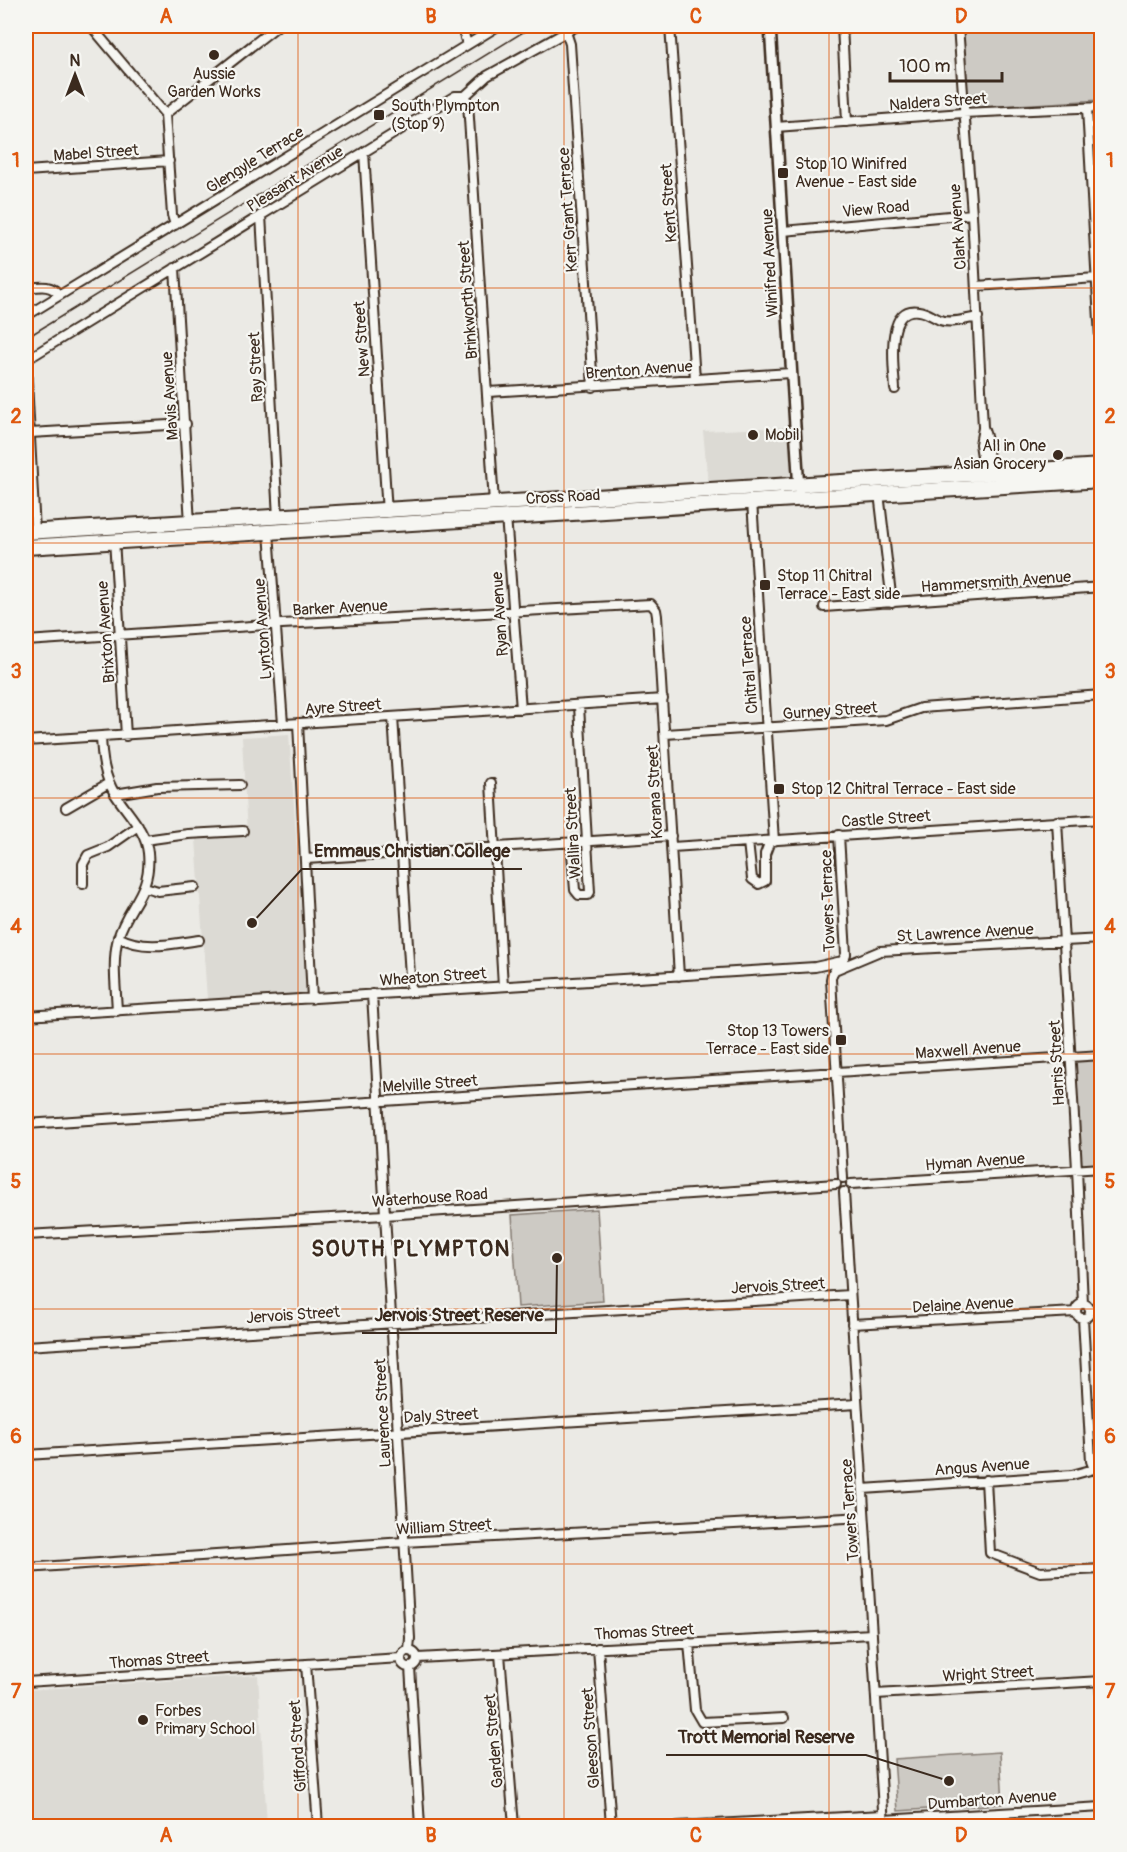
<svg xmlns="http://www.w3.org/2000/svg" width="1127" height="1852" font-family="Pangolin,sans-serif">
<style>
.built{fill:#dcdad4}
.green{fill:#cdcac4;stroke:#847a71;stroke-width:1.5}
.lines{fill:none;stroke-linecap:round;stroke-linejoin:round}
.minor-casing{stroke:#3b2a1e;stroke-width:12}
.tertiary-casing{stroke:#3b2a1e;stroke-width:14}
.trunk-casing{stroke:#3b2a1e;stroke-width:18}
.minor{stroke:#f6f6f2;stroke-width:8}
.tertiary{stroke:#f6f6f2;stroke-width:9}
.trunk{stroke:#f6f6f2;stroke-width:14}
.tram{stroke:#3b2a1e;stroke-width:1.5}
.grid{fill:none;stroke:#df570d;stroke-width:1.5;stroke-opacity:0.55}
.poi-dot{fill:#3b2a1e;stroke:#f6f6f2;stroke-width:2}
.labels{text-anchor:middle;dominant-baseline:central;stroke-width:4.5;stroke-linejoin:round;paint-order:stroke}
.poi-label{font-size:16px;fill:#3b2a1e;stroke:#f6f6f2;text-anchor:start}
.street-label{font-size:16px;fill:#3b2a1e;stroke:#f6f6f2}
.district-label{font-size:22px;font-weight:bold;letter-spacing:1.5px;fill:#3b2a1e;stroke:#f6f6f2}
.leader{fill:none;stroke:#3b2a1e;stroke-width:2}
.callout-dot{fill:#3b2a1e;stroke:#f6f6f2;stroke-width:2}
.callout-label{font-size:18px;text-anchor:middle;font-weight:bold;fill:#3b2a1e;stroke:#f6f6f2;stroke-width:4.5;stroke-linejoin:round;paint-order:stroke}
.neatline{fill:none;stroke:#df570d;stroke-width:2}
.grid-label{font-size:20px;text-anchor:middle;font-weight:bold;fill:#df570d}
</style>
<rect width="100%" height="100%" fill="#ebeae5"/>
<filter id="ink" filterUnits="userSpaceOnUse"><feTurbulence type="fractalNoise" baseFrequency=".0167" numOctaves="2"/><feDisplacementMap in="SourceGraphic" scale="12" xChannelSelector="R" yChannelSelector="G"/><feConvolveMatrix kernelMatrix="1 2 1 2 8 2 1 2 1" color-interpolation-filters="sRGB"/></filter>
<g filter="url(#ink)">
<path class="built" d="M790,427V477L785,479L708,483L703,431Z
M289,734L307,993L207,999L196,839L247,836L242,737Z
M258,1675L267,1826H30L26,1751V1690Z"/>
<path class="green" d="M962,26H1101V100L967,108Z
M1101,1055V1169L1078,1170L1071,1057Z
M597,1209L603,1301L518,1307L512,1215Z
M1000,1752L1003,1804L898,1811L894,1759Z"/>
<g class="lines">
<g class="minor-casing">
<path id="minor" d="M91,26L165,114L172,215L175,225
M463,26L465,38L468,44
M670,26L695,379
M842,26L847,122
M958,26L972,214L983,427C989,443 991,458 985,474
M566,32L570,44L593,387
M465,96L468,103L494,503
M1087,108L1102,374
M165,114L277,26
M776,127L963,113L1102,107
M364,152L387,513
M26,171L169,161
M261,215L278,517
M783,231L972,214
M175,268L190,524
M976,286L1097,278
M26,288C38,287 51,283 59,295
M26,316L498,26
M26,360L455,96H465L487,76L577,26
M26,362L35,532
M895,389C894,368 884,305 919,311C927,312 933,317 940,320C951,324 966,319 978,317
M488,392L791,373
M983,428L980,444L985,475
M30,433L186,424
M879,493L892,603
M752,501L774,841
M506,516L521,709
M269,532L283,724
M114,539L126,736
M824,607L1102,587
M26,641L282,624L651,604L656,610L657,616L679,976
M393,717L411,991
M298,723L312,999
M665,734L886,720L921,708L1102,695
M101,737C102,758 104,776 115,794C127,813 146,830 148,853C152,892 128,905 118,938C112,961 116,987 117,1011
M26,741L663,699
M491,783L503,986
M115,794L157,787L240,785
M66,808L109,783
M1057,821L1077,1169L1083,1304
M839,835L846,954C843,964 832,968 831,979L843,1178
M145,840L188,834L243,831
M571,842L575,890L579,895H588L590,892L579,706
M748,842L752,879L759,884L765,881V854L770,841
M672,847L1102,819
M306,859L671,836
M83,884V864L88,855L108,847L138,826
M145,887L158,891L195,887
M118,937C145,951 171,944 199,940
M837,969L880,951L1102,939
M372,994L410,1638L409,1650
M26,1016L815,967L842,961
M26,1124L1102,1055
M851,1184L1102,1168
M844,1192L884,1826
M26,1235L385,1215L836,1184
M1076 1311a7 7 0 1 1 14 0a7 7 0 1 1-14 0Z
M1090,1311L1102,1310
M1083,1318L1091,1461L1094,1469
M852,1324L1076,1312
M26,1346L850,1295
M26,1455L857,1404
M986,1480L990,1553L1040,1572L1102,1569
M863,1489L1072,1475L1094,1469L1102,1472
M26,1568L404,1542L864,1517
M689,1643L695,1710L702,1722L784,1718
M598,1648L611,1826
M401 1659a8 8 0 1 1 16 0a8 8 0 1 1-16 0Z
M500,1654L514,1826
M418,1658L872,1634
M306,1664L318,1826
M410,1667L420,1826
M1100,1681L1102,1710
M26,1682L401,1658
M876,1694L1102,1681
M883,1820L1102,1807
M678,1826L883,1815"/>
</g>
<g class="tertiary-casing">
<path id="tertiary" d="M770,26L799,490"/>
</g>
<g class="trunk-casing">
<path id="trunk" d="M26,532L1102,466
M26,547L1102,480"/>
</g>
<use href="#minor" class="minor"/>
<use href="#tertiary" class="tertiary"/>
<use href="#trunk" class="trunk"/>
<path class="tram" d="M26,338L533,26"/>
</g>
</g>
<path class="grid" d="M298,26V1826M564,26V1826M829,26V1826M26,288H1102M26,543H1102M26,798H1102M26,1054H1102M26,1309H1102M26,1564H1102"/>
<g class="poi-dot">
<circle cx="214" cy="55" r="6"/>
<rect x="373" y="109" width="12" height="12" rx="3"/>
<rect x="777" y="167" width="12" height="12" rx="3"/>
<circle cx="753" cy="435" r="6"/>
<circle cx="1058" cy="455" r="6"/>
<rect x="759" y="579" width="12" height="12" rx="3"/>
<rect x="773" y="783" width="12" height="12" rx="3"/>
<rect x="835" y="1034" width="12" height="12" rx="3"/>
<circle cx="143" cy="1720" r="6"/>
</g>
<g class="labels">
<g class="poi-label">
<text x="214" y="74" text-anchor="middle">Aussie<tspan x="214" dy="18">Garden Works</tspan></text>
<text x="391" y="106">South Plympton<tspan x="391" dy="18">(Stop 9)</tspan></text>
<text x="795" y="164">Stop 10 Winifred<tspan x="795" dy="18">Avenue - East side</tspan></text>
<text x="765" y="435">Mobil</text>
<text x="1046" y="446" text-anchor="end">All in One<tspan x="1046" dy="18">Asian Grocery</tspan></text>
<text x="777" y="576">Stop 11 Chitral<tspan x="777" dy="18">Terrace - East side</tspan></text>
<text x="791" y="789">Stop 12 Chitral Terrace - East side</text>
<text x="829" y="1031" text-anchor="end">Stop 13 Towers<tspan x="829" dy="18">Terrace - East side</tspan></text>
<text x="155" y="1711">Forbes<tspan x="155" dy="18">Primary School</tspan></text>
</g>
<g class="street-label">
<text transform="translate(938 102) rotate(-4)">Naldera Street</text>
<text transform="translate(96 153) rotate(-4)">Mabel Street</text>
<text transform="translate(255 160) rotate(-32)">Glengyle Terrace</text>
<text transform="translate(295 179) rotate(-32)">Pleasant Avenue</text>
<text transform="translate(669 203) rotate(-94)">Kent Street</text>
<text transform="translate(876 209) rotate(-5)">View Road</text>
<text transform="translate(568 210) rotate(-94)">Kerr Grant Terrace</text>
<text transform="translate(958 227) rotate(-94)">Clark Avenue</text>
<text transform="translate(770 263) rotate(-93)">Winifred Avenue</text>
<text transform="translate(468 300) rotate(-94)">Brinkworth Street</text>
<text transform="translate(362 339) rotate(-94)">New Street</text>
<text transform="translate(256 367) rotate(-93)">Ray Street</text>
<text transform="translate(639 370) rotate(-4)">Brenton Avenue</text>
<text transform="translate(170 396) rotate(-94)">Mavis Avenue</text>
<text transform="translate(563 497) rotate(-3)">Cross Road</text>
<text transform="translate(996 582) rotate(-4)">Hammersmith Avenue</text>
<text transform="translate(340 608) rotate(-3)">Barker Avenue</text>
<text transform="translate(500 614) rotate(-94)">Ryan Avenue</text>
<text transform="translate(263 629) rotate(-94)">Lynton Avenue</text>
<text transform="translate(106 632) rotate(-94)">Brixton Avenue</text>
<text transform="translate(749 665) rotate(-94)">Chitral Terrace</text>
<text transform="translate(343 707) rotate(-4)">Ayre Street</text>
<text transform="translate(830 711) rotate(-4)">Gurney Street</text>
<text transform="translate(655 792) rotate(-93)">Korana Street</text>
<text transform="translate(886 819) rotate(-4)">Castle Street</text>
<text transform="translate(573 833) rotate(-93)">Wallira Street</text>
<text transform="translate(828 901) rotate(-92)">Towers Terrace</text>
<text transform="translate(965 933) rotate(-3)">St Lawrence Avenue</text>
<text transform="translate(433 977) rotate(-4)">Wheaton Street</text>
<text transform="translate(968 1050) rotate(-4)">Maxwell Avenue</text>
<text transform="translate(1057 1063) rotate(-93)">Harris Street</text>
<text transform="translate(430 1084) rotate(-4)">Melville Street</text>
<text transform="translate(975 1162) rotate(-4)">Hyman Avenue</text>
<text transform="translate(430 1198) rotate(-4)">Waterhouse Road</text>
<text transform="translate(778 1286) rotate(-3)">Jervois Street</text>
<text transform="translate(963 1305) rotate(-3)">Delaine Avenue</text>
<text transform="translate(293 1315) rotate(-4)">Jervois Street</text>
<text transform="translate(383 1413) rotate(-93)">Laurence Street</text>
<text transform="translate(441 1416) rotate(-3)">Daly Street</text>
<text transform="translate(982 1467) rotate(-4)">Angus Avenue</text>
<text transform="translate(850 1510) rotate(-94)">Towers Terrace</text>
<text transform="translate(444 1527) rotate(-3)">William Street</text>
<text transform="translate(644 1632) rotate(-3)">Thomas Street</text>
<text transform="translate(159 1660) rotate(-4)">Thomas Street</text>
<text transform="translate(988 1674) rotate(-3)">Wright Street</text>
<text transform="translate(591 1738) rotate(-94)">Gleeson Street</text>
<text transform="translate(494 1741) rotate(-95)">Garden Street</text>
<text transform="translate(298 1746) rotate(-94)">Gifford Street</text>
<text transform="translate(992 1800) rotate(-4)">Dumbarton Avenue</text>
</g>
<g class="district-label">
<text x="411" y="1249">SOUTH PLYMPTON</text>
</g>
</g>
<path class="leader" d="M252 923L302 869H522M557 1258L556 1333H362M949 1781L866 1755H666"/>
<g class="callout-dot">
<circle cx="252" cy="923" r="6"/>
<circle cx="557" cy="1258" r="6"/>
<circle cx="949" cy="1781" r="6"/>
</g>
<g class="callout-label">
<text x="412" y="857">Emmaus Christian College</text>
<text x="459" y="1321">Jervois Street Reserve</text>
<text x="766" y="1743">Trott Memorial Reserve</text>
</g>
<rect width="1127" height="1852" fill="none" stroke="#f6f6f2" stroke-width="66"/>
<g transform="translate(75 75)" stroke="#f6f6f2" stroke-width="4.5" paint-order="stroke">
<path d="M0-4.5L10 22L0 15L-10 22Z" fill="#3b2a1e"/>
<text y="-9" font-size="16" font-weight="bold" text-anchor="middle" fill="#3b2a1e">N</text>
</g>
<path d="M890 72v9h112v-9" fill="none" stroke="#3b2a1e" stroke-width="3"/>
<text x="899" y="72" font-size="18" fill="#3b2a1e" stroke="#f6f6f2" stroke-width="4.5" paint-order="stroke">100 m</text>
<rect x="33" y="33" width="1061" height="1786" class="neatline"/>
<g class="grid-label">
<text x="166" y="23">A</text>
<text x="431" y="23">B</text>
<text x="696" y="23">C</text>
<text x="961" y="23">D</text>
<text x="16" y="167">1</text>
<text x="1110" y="167">1</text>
<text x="16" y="423">2</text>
<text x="1110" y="423">2</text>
<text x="16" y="678">3</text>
<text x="1110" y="678">3</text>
<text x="16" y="933">4</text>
<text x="1110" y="933">4</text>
<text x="16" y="1188">5</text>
<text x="1110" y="1188">5</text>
<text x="16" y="1443">6</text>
<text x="1110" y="1443">6</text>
<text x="16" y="1698">7</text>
<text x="1110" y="1698">7</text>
<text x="166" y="1842">A</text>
<text x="431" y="1842">B</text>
<text x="696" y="1842">C</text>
<text x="961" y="1842">D</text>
</g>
</svg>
